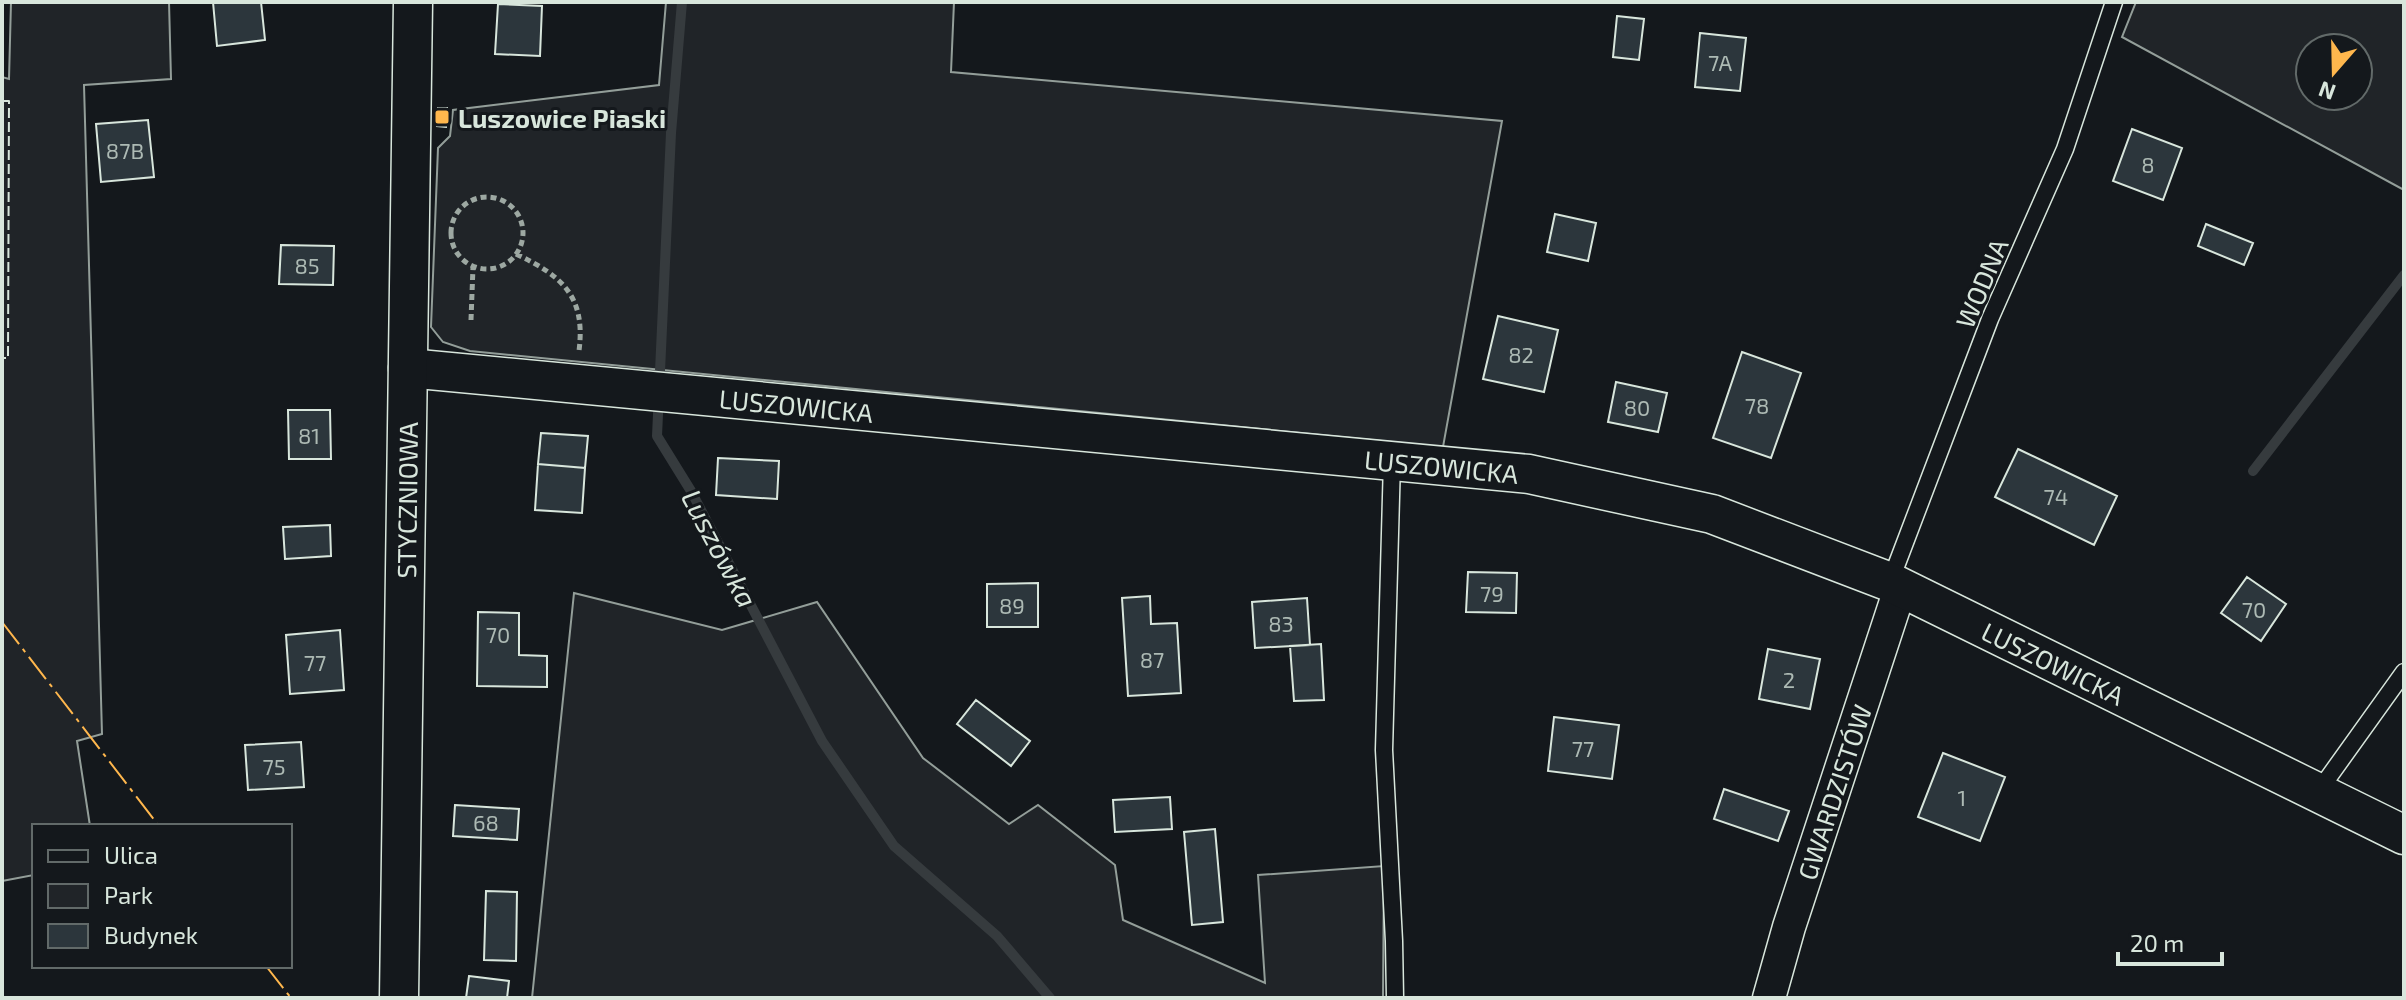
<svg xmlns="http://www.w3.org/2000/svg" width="2406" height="1000" font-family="'Exo 2',sans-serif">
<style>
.green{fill:#202428;stroke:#939e99;stroke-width:2;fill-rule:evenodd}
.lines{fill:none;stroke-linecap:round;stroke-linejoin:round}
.stream{stroke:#363b3e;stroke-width:10}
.building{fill:#2c363c;stroke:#d8e6dc;stroke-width:2}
.service-casing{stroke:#d8e6dc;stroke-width:19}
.minor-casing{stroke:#d8e6dc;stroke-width:35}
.tertiary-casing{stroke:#d8e6dc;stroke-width:41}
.path{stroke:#9da8a2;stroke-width:5;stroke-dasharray:6 4;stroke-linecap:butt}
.service{stroke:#14181c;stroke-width:16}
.minor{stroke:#14181c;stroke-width:32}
.tertiary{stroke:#14181c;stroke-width:38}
.fence{stroke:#d8e6dc;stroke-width:2;stroke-dasharray:10 4;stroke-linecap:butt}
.power{stroke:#ffb74d;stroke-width:2;stroke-dasharray:28 6 4 6;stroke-linecap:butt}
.poi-dot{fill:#ffb74d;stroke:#14181c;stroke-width:3}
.labels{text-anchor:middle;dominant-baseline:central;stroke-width:6;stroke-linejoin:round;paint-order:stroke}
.number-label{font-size:22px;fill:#adbab4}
.poi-label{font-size:26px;font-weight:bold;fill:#d8e6dc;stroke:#14181c;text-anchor:start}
.street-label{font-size:26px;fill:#d8e6dc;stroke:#14181c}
.water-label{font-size:28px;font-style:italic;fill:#d8e6dc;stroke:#14181c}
</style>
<rect width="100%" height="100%" fill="#14181c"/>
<path class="green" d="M11,2H169L171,79L84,85L102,734L77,741L90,826H34V875L2,881V77L9,79Z
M666,2H954L951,72L1502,121L1443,447L470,351L443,342L431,327L438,148L450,136L453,110L659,85Z
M2136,2H2404V190L2122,37ZM2358,48V96H2310V48Z
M574,593L722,630L817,602L923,758L1009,824L1038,805L1115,865L1123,920L1265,983L1258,875L1384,866L1383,998H532Z"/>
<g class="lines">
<path class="stream" d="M682,2L671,133L657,436L691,491L822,741L894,846L997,936L1050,998
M2253,471L2404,275"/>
</g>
<path class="building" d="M213,2H261L265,40L217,46Z
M498,4L542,6L540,56L495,54Z
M1617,16L1644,19L1639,60L1613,57Z
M1700,33L1746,38L1740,91L1695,87Z
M438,108H447L446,127L437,126Z
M148,120L154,177L101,182L96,124Z
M2132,129L2182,148L2163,200L2113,181Z
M1555,214L1596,223L1588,261L1547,252Z
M2206,224L2253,243L2244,265L2198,246Z
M281,245L334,246L333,285L279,284Z
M1498,316L1558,330L1544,392L1483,379Z
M1742,352L1801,373L1771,458L1713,438Z
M1616,382L1667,393L1658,432L1608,422Z
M288,410H330L331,459H289Z
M541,433L588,436L585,468L538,464Z
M2018,449L2117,496L2094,545L1995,497Z
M718,458L779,461L777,499L716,495Z
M538,464L585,468L582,513L535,510Z
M330,525L331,556L285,559L283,527Z
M1468,572L1517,573L1516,613L1466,612Z
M2247,577L2286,604L2261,641L2221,613Z
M1038,583V627H987V584Z
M1150,596L1151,624L1177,623L1181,693L1128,696L1122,598Z
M1307,598L1310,645L1255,648L1252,602Z
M478,612L519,613V655L547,656V687L477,686Z
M340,630L344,690L290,694L286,635Z
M1321,644L1324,700L1294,701L1290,646Z
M1768,649L1820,659L1810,709L1759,699Z
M976,700L1030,741L1011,766L957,724Z
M1554,717L1619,725L1612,779L1548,771Z
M301,742L304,787L248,790L245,745Z
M1943,753L2005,777L1980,841L1918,817Z
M1724,789L1789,811L1778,841L1714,819Z
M1170,797L1172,829L1115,832L1113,800Z
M455,805L519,809L517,840L453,836Z
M1215,829L1223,922L1192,925L1184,832Z
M486,891L517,892L516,961L484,960Z
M469,976L509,981L507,998H466Z"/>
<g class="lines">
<g class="service-casing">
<path id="service" d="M1392,461L1384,750L1394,941L1395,998
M1890,582L1990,319L2065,149L2114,2
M2318,792L2404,672"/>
</g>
<g class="minor-casing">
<g id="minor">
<path id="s1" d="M1769,998L1789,927L1901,586"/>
</g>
</g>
<g class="tertiary-casing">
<g id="tertiary">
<path id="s2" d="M408,368L1529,474L1712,514L1890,582L2404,835"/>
<path id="s3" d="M399,998L413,2"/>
</g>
</g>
<path class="path" d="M451 233a36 36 0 1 1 72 0a36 36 0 1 1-72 0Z
M516,254C562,276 586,296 579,351
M471,320L473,267"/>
<use href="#service" class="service"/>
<use href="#minor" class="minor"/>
<use href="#tertiary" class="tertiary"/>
<path class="fence" d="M2,101H9L8,358H2"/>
<path class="power" d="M2,622L159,826
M266,966L291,998"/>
</g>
<rect class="poi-dot" x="434" y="109" width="16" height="16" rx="4"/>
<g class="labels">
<g class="number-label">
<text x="1720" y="62">7A</text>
<text x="125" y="150">87B</text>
<text x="2148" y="164">8</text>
<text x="307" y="265">85</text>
<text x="1521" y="354">82</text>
<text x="1757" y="405">78</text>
<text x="1637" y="407">80</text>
<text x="309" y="435">81</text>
<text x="2056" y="496">74</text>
<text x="1492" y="593">79</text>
<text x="1012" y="605">89</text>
<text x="2254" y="609">70</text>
<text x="1281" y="623">83</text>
<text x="498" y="634">70</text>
<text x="1152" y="659">87</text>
<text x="315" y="662">77</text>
<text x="1789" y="679">2</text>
<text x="1583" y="748">77</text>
<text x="274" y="766">75</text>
<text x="1962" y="797">1</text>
<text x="486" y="822">68</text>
</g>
<g class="poi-label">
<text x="458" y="117">Luszowice Piaski</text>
</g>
<g class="street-label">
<text transform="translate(1981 283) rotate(-67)">WODNA</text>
<text stroke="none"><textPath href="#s2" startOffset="390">LUSZOWICKA</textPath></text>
<text stroke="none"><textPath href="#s2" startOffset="1038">LUSZOWICKA</textPath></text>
<text stroke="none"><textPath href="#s3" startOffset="498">STYCZNIOWA</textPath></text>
<text stroke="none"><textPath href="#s2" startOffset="1686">LUSZOWICKA</textPath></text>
<text stroke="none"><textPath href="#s1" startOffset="216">GWARDZISTÓW</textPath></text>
</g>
<g class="water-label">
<text transform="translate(720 548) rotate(62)">Luszówka</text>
</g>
</g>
<rect width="2406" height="1000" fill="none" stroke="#d8e6dc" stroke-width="8"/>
<rect x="32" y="824" width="260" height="144" fill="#14181c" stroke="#626a69" stroke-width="2"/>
<rect x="48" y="850" width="40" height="12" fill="#14181c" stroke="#626a69" stroke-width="2"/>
<text x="104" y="864" font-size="24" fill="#d8e6dc">Ulica</text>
<rect x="48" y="884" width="40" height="24" fill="#202428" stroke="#626a69" stroke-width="2"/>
<text x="104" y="904" font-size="24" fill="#d8e6dc">Park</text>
<rect x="48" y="924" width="40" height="24" fill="#2c363c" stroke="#626a69" stroke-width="2"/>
<text x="104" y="944" font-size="24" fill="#d8e6dc">Budynek</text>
<g transform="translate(2334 72) rotate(200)"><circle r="38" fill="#14181c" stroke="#626a69" stroke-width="2"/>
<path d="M0-6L14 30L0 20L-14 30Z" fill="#ffb74d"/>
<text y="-12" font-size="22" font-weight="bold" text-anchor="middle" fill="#d8e6dc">N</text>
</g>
<path d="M2118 952v12h104v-12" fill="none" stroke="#d8e6dc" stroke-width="4"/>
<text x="2130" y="952" font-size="24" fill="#d8e6dc" stroke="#14181c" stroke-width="6" paint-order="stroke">20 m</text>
</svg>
